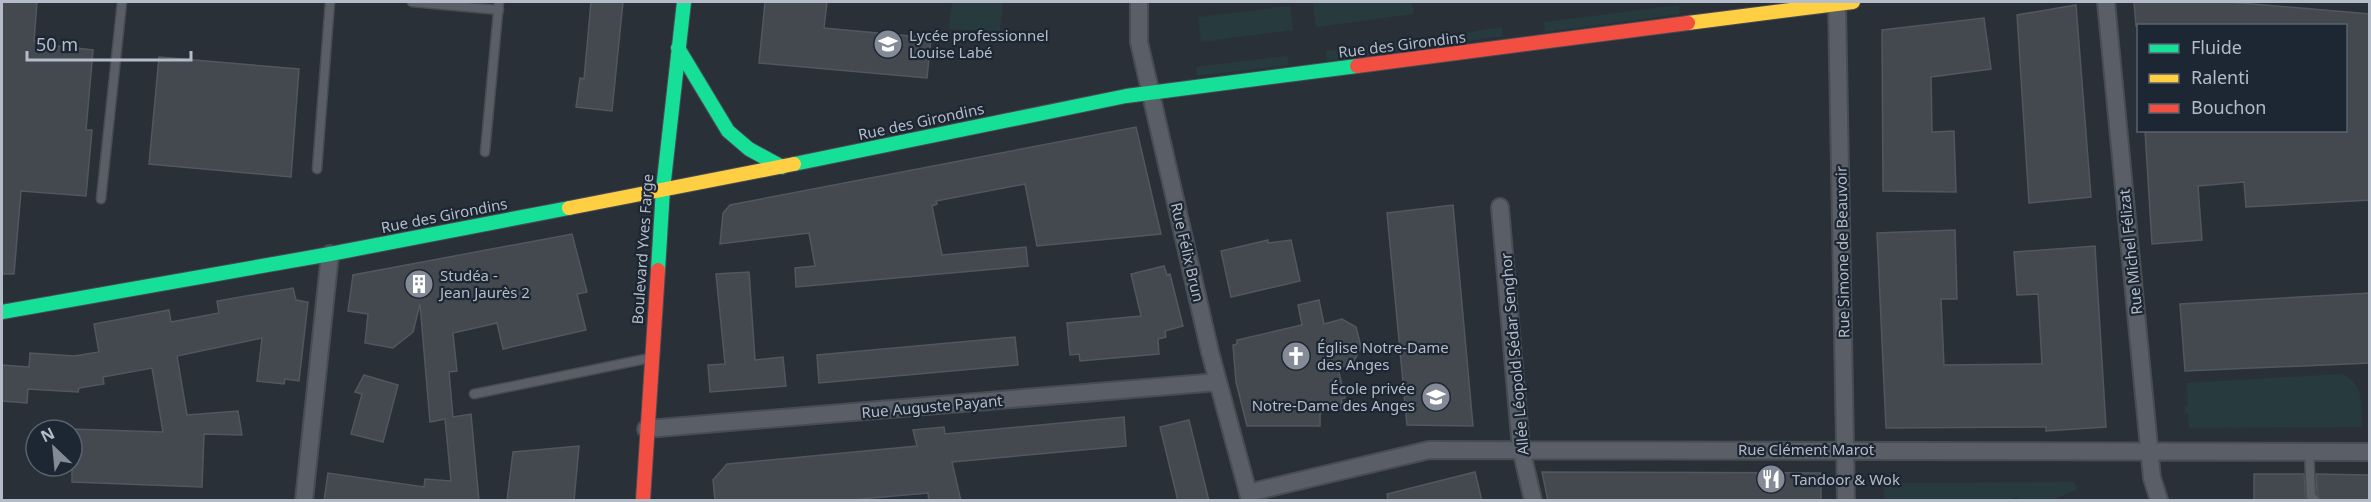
<svg xmlns="http://www.w3.org/2000/svg" width="2371" height="502" font-family="'Noto Sans',sans-serif">
<style>
.green{fill:#273a3e}
.building{fill:#444950;stroke:#52575f;stroke-width:1.5}
.lines{fill:none;stroke-linecap:round;stroke-linejoin:round}
.lane-casing{stroke:#484c53;stroke-width:11}
.street-casing{stroke:#484c53;stroke-width:20}
.fast-casing{stroke:#484c53;stroke-width:16}
.slow-casing{stroke:#484c53;stroke-width:16}
.jam-casing{stroke:#484c53;stroke-width:16}
.lane{stroke:#5a5e66;stroke-width:8}
.street{stroke:#5a5e66;stroke-width:16}
.fast{stroke:#16e098;stroke-width:14}
.slow{stroke:#ffcf43;stroke-width:14}
.jam{stroke:#f24e42;stroke-width:14}
.labels{text-anchor:middle;dominant-baseline:central;stroke-width:4.5;stroke-linejoin:round;paint-order:stroke}
.poi-label{font-size:15px;fill:#b4bcc9;stroke:#1d2633;text-anchor:start}
.street-label{font-size:15px;fill:#b4bcc9;stroke:#1d2633}
</style>
<rect width="100%" height="100%" fill="#2a3038"/>
<path class="green" d="M952,2H1003L1000,31L949,29Z
M1313,3H1412L1414,14L1316,27Z
M1679,5L1680,14L1545,32L1544,22Z
M1290,6L1293,30L1201,42L1198,17Z
M1502,27L1503,36L1439,45V37Z
M1417,39L1418,48L1327,61L1326,51Z
M1287,56L1289,65L1197,76L1196,67Z
M2340,374C2365,381 2361,405 2362,427L2189,428L2188,413H2185V407L2188,406L2186,383Z
M2074,482L2077,490L2052,500H2019L2017,497L2009,500H1884V483Z"/>
<path class="building" d="M2,2H37L34,41L40,42V44L93,50L86,130H92L86,196L21,191L14,274H2Z
M591,2H623L612,111L576,107L580,78L584,79Z
M765,2H827L824,28L931,38L927,78L759,63Z
M2134,2H2229L2370,14V200L2246,207L2244,182L2198,186L2202,240L2152,244L2145,130H2346V26H2136Z
M2076,5L2091,197L2029,203L2017,15Z
M1984,18L1991,69L1931,77L1932,132L1954,131L1956,192L1883,191L1882,30Z
M159,57L299,69L291,177L149,164Z
M1136,127L1161,234L1037,246L1025,184L936,201L937,204L932,206L942,255L1026,247L1028,266L796,287L795,268L815,266L809,233L720,244L723,213L730,205Z
M1453,205L1473,426L1407,425L1387,213Z
M1955,230L1957,299H1941L1944,365L2042,364L2038,294L2017,295L2014,252L2095,246L2106,427L2046,431V427L1886,428L1877,233Z
M572,234L587,292L577,294L586,330L503,349L497,323L453,333L457,371L449,372L453,417L471,414L479,501H324L328,473L424,487L425,479L451,481L445,419L430,422L420,304L413,332L393,348L365,343L368,314L348,311L353,275Z
M1268,240V243L1291,240L1300,281L1231,297L1221,251Z
M1164,266L1167,275L1170,274L1183,326L1165,331L1166,337L1158,339L1159,354L1080,361L1079,354L1070,355L1067,323L1141,316L1131,274Z
M749,272L755,360L783,357L786,386L710,392L708,365L725,364L716,274Z
M293,288L296,300L308,302L299,381L285,379L284,384L257,381L262,338L177,356L187,415L238,411L242,435L204,434L202,487L72,482V429L163,432L152,368L103,377L104,384L79,388L78,392L28,389L27,403L2,401V365L29,367L30,353L74,356L99,352L94,324L169,310L171,322L219,313L217,301Z
M2370,293V363L2185,371L2180,304Z
M1319,300L1324,324L1342,319L1356,327L1361,347L1352,365L1338,368L1345,398L1341,399L1344,408L1320,413V426H1247L1236,382L1233,345L1237,344V340L1302,325L1298,305Z
M1015,337L1018,365L819,383L817,355Z
M364,375L398,385L383,442L351,434L362,394L355,392Z
M1124,417L1126,446L952,462L961,501H929L928,493L838,501H715L713,480L727,464L917,446L913,430L944,427L945,434Z
M1189,420L1209,501H1178L1160,427Z
M579,446L574,501H507L513,452Z
M1475,472L1482,501H1388L1387,494Z
M1542,472L1821,473V501H1548Z
M2254,474H2304L2306,501H2254Z
M2316,474L2370,475V501H2321L2317,493Z"/>
<g class="lines">
<g class="lane-casing">
<path id="lane" d="M412,2L499,10
M485,152L499,2
M317,169L330,2
M101,199L122,2
M474,394L650,358
M2309,451L2311,496L2315,500"/>
</g>
<g class="street-casing">
<path id="street" d="M1139,2V42L1210,352L1250,500
M2106,2L2152,478L2159,500
M1837,4L1846,500
M1500,207L1521,449L1533,500
M646,429L1218,382
M1248,493L1429,450L2370,452
M304,500L330,254"/>
</g>
<g class="fast-casing">
<path id="fast" d="M678,48L728,131L749,149L782,167
M794,164L1126,96L1357,66
M658,270L663,189L684,2
M2,312L330,254L569,208"/>
</g>
<g class="slow-casing">
<path id="slow" d="M1688,23L1853,2
M569,208L794,164"/>
</g>
<g class="jam-casing">
<path id="jam" d="M1357,66L1688,23
M643,500L658,270"/>
</g>
<use href="#lane" class="lane"/>
<use href="#street" class="street"/>
<use href="#fast" class="fast"/>
<use href="#slow" class="slow"/>
<use href="#jam" class="jam"/>
</g>
<defs>
<g id="school-disc" transform="scale(1.5)"><circle r="9.5" fill="#848b96" stroke="#1d2633"/><path d="M0-5L7-2L0 1L-7-2ZM-4 1L0 2.5L4 1V4Q0 6-4 4Z" fill="#fff"/></g>
<g id="building-disc" transform="scale(1.5)"><circle r="9.5" fill="#848b96" stroke="#1d2633"/><path d="M-4-6H4V6H1V3H-1V6H-4ZM-2.5-4.3h1.7v1.8h-1.7ZM.8-4.3h1.7v1.8H.8ZM-2.5-1h1.7V.8h-1.7ZM.8-1h1.7V.8H.8Z" fill="#fff"/></g>
<g id="church-disc" transform="scale(1.5)"><circle r="9.5" fill="#848b96" stroke="#1d2633"/><path d="M-1.2-6h2.4v3.5h3.3v2.4h-3.3V6h-2.4V-.1h-3.3v-2.4h3.3Z" fill="#fff"/></g>
<g id="restaurant-disc" transform="scale(1.5)"><circle r="9.5" fill="#848b96" stroke="#1d2633"/><path d="M-5-6h1v4h1v-4h1v4h1v-4h1v5L-1.5 .5V6h-2V.5L-5-1ZM5-6V6H3V1.5H1.5Q1.5-4 5-6Z" fill="#fff"/></g>
</defs>
<g fill-rule="evenodd">
<use href="#school-disc" x="888" y="44"/>
<use href="#building-disc" x="419" y="284"/>
<use href="#church-disc" x="1296" y="356"/>
<use href="#school-disc" x="1436" y="397"/>
<use href="#restaurant-disc" x="1771" y="479"/>
</g>
<g class="labels">
<g class="poi-label">
<text x="909" y="35">Lycée professionnel<tspan x="909" dy="17">Louise Labé</tspan></text>
<text x="440" y="275">Studéa -<tspan x="440" dy="17">Jean Jaurès 2</tspan></text>
<text x="1317" y="347">Église Notre-Dame<tspan x="1317" dy="17">des Anges</tspan></text>
<text x="1415" y="388" text-anchor="end">École privée<tspan x="1415" dy="17">Notre-Dame des Anges</tspan></text>
<text x="1792" y="479">Tandoor &amp; Wok</text>
</g>
<g class="street-label">
<text transform="translate(1402 44) rotate(-7)">Rue des Girondins</text>
<text transform="translate(921 121) rotate(-12)">Rue des Girondins</text>
<text transform="translate(444 215) rotate(-11)">Rue des Girondins</text>
<text transform="translate(642 249) rotate(-86)">Boulevard Yves Farge</text>
<text transform="translate(1188 252) rotate(77)">Rue Félix Brun</text>
<text transform="translate(1842 252) rotate(-91)">Rue Simone de Beauvoir</text>
<text transform="translate(2130 252) rotate(-96)">Rue Michel Félizat</text>
<text transform="translate(1514 354) rotate(-95)">Allée Léopold Sédar Senghor</text>
<text transform="translate(932 406) rotate(-5)">Rue Auguste Payant</text>
<text x="1806" y="449">Rue Clément Marot</text>
</g>
</g>
<rect width="2371" height="502" fill="none" stroke="#b4bcc9" stroke-width="6"/>
<rect x="2137" y="24" width="210" height="108" fill="#1d2633" stroke="#59626f" stroke-width="1.5"/>
<rect x="2149" y="44" width="30" height="9" fill="#16e098" stroke="#59626f" stroke-width="1.5"/>
<text x="2191" y="54" font-size="18" fill="#b4bcc9">Fluide</text>
<rect x="2149" y="74" width="30" height="9" fill="#ffcf43" stroke="#59626f" stroke-width="1.5"/>
<text x="2191" y="84" font-size="18" fill="#b4bcc9">Ralenti</text>
<rect x="2149" y="104" width="30" height="9" fill="#f24e42" stroke="#59626f" stroke-width="1.5"/>
<text x="2191" y="114" font-size="18" fill="#b4bcc9">Bouchon</text>
<g transform="translate(54 448) rotate(334)"><circle r="28" fill="#1d2633" stroke="#59626f" stroke-width="1.5"/>
<path d="M0-4.5L10 22L0 15L-10 22Z" fill="#848b96"/>
<text y="-9" font-size="16" font-weight="bold" text-anchor="middle" fill="#b4bcc9">N</text>
</g>
<path d="M27 51v9h164v-9" fill="none" stroke="#b4bcc9" stroke-width="3"/>
<text x="36" y="51" font-size="18" fill="#b4bcc9" stroke="#1d2633" stroke-width="4.5" paint-order="stroke">50 m</text>
</svg>
